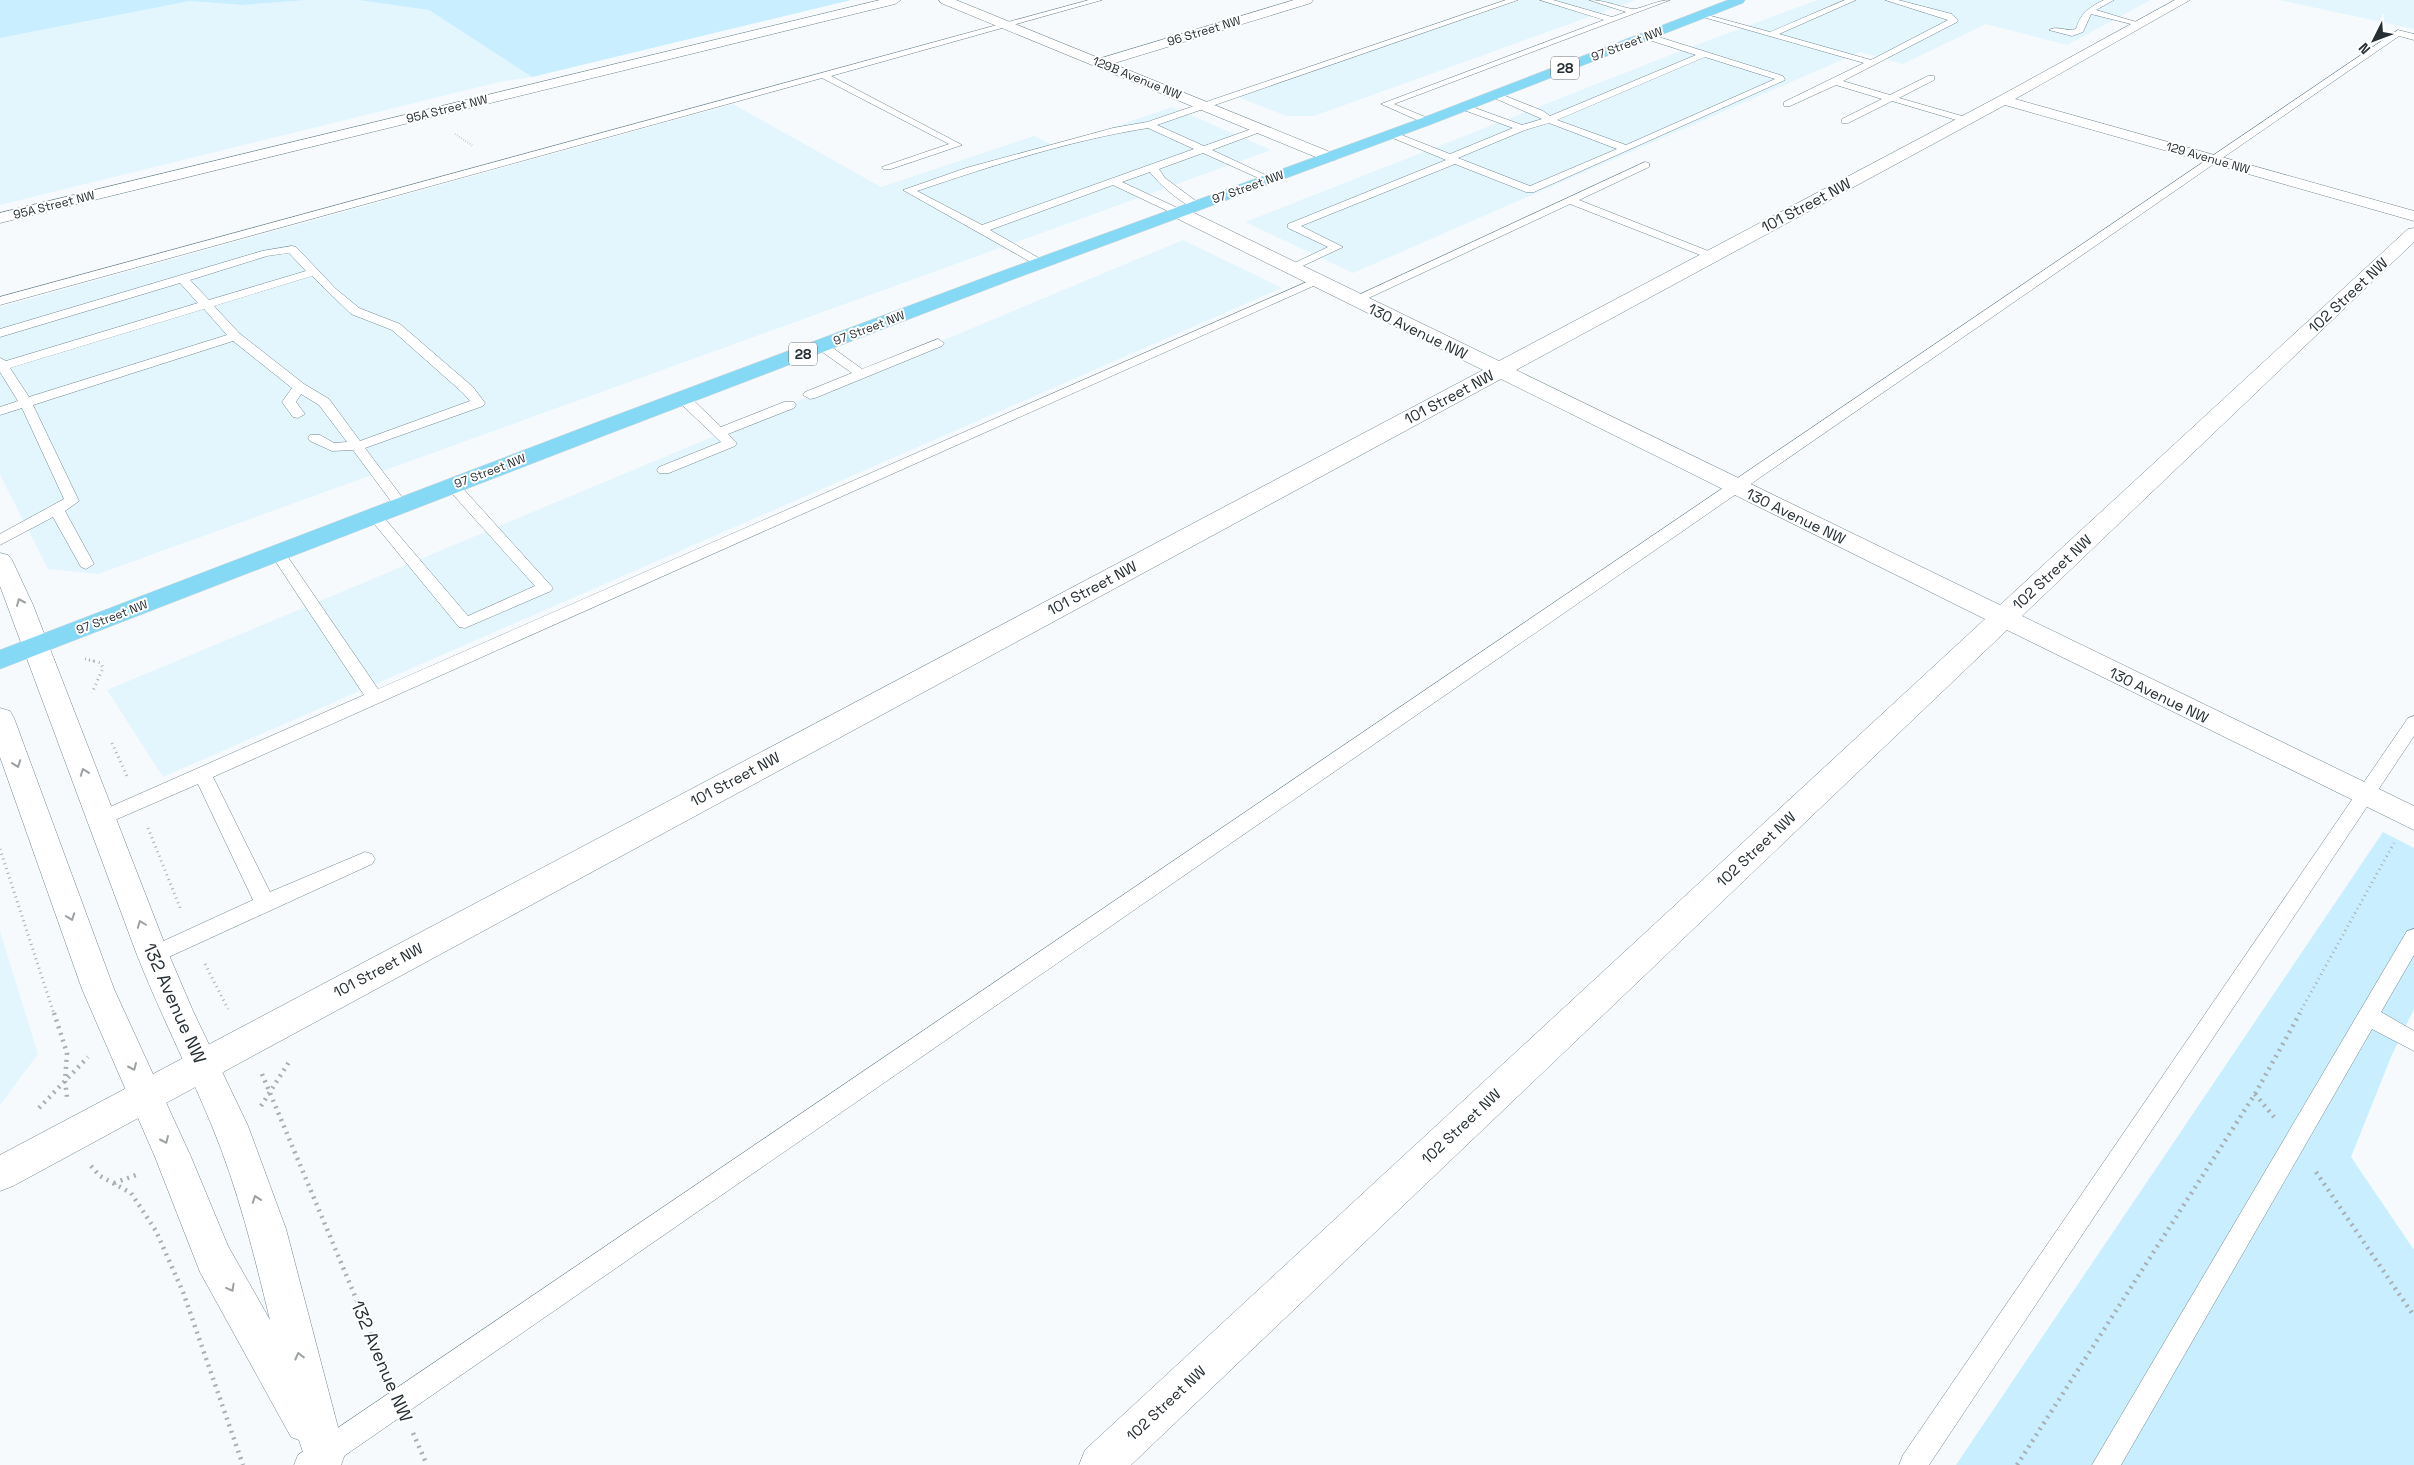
<svg xmlns="http://www.w3.org/2000/svg" width="2414" height="1465" font-family="'Space Grotesk',sans-serif">
<style>
.built{fill:#e3f6fe}
.green{fill:#c8eeff}
.lines{fill:none;stroke-linecap:round;stroke-linejoin:round}
.lane-casing{stroke:#718790;stroke-width:1}
.street-casing{stroke:#718790;stroke-width:1}
.secondary-casing{stroke:#718790;stroke-width:1}
.primary-casing{stroke:#d4d5d6;stroke-width:1}
.path-far3{stroke:#a9afb2;stroke-width:2;stroke-dasharray:0.5 2;stroke-linecap:butt}
.path-far2{stroke:#a9afb2;stroke-width:2.5;stroke-dasharray:1 3;stroke-linecap:butt}
.path-far1{stroke:#a9afb2;stroke-width:3;stroke-dasharray:1 4;stroke-linecap:butt}
.path{stroke:#a9afb2;stroke-width:4.5;stroke-dasharray:2 5;stroke-linecap:butt}
.lane{fill:#fff;fill-rule:evenodd}
.street{fill:#fff;fill-rule:evenodd}
.secondary{fill:#fff;fill-rule:evenodd}
.primary{fill:#85d9f4;fill-rule:evenodd}
.oneway{stroke:#9da1a3}
.labels{text-anchor:middle;dominant-baseline:central;stroke-width:4;stroke-linejoin:round;paint-order:stroke}
.far-street-label{font-size:12px;fill:#262f33;stroke:#fff}
.shield{fill:#fff;stroke:#676d70;stroke-width:1}
.shield-label{font-size:14px;font-weight:bold;fill:#262f33}
.street-label{font-size:15px;fill:#262f33;stroke:#fff}
.near-street-label{font-size:18px;fill:#262f33;stroke:#fff}
</style>
<rect width="100%" height="100%" fill="#f6fafc"/>
<path class="built" d="M307,0H358L429,10L532,77L499,82L0,205V38L190,1L239,5Z
M1521,0H1636L1314,116H1286L1236,96Z
M1817,0H2151L2067,45L1986,24L1903,64L1860,52L1353,273L1245,222L1688,48Z
M2279,0H2414V29Z
M733,104L881,187L1034,136L1057,147L1172,107L1271,150L98,574L48,569L0,475V307Z
M1183,240L1282,288L163,777L107,690Z
M0,931L38,1054L0,1105Z"/>
<path class="green" d="M0,0H307L242,5L190,1L0,38Z
M358,0H851L532,77L429,10Z
M2383,832L2414,848V1009L2391,1057L2351,1157L2414,1250V1465H1956Z"/>
<g class="lines">
<g class="lane-casing">
<path id="lane" d="M1089,0H1102L831,76L962,145L891,169H883L882,167L949,144L822,78L0,305V297Z
M1506,0H1518L1157,125L1204,146L1257,127H1263V131L1212,150L1274,179L1269,182L1265,181L1203,153L1159,169L1165,178L1200,204V208C1188,211 1157,182 1150,172L1122,182L1182,210V214H1174L1113,185L990,230L1044,261V265H1036L903,190L966,168L1113,128L1147,122ZM1148,128L1194,149L982,225L917,191C991,166 1071,140 1148,128Z
M1540,0H1553L1612,17L1626,12L1589,0C1604,0 1617,6 1632,9C1639,10 1657,0 1670,0L1394,104L1430,119V123H1424L1381,104L1604,20Z
M1845,0H1856L1779,34L1871,60L1948,20L1885,0H1898L1952,14L1958,20L1957,22L1843,81L1890,95L1928,76H1934V80L1899,98L1969,118V122H1963L1892,101L1848,123H1842V119L1882,99L1836,85L1790,106H1784V102L1864,63L1696,15L1700,13L1770,32Z
M2104,0H2114L2096,10L2143,24L2139,26L2091,14L2083,32L2072,36L2049,30C2056,25 2067,32 2076,29C2081,12 2090,7 2104,0Z
M2398,30L2414,34V40L2399,36L331,1465H294L298,1455Z
M1646,33L1783,76L1785,80L1534,192H1526L1455,164L1301,226L1343,247L1294,270L1290,271L1284,268L1328,247L1288,228V224L1446,160L1388,136V132H1394L1450,154L1513,128L1461,109V105H1467L1522,125L1542,119L1492,97V93H1498L1543,111L1550,116L1696,55L1643,38L1642,36ZM1705,57L1775,79L1626,145L1557,120ZM1549,123L1617,149L1530,186L1458,158L1525,130Z
M1645,162L1649,163V167L1579,200L1716,254V258H1708L1570,204L1358,303L1354,304L1348,300Z
M292,246L296,247L336,289L359,308L400,324L473,387L485,403L483,406L365,448L408,505L406,508H396L353,450L332,451L310,441L308,438L310,435H320L334,443L347,442L319,405L301,394L296,402L305,414L298,418L293,417L282,402L292,388L233,341L33,405L79,501L65,511L94,564L86,569L81,567L53,517L0,545V534L64,499L22,408L0,415V407L18,401L0,372V358L6,361L198,303L180,283L0,337V329L262,251ZM289,253L306,271L209,300L190,280L267,256ZM312,276L351,314L392,330L463,393L470,401L360,441L329,399L304,384L239,333L214,306ZM204,309L227,335L29,397L10,368Z
M1316,278L1322,281L1320,283L213,777L270,892L365,852L372,854L375,859L372,864L160,961L153,963L146,961L143,955L146,949L253,900L198,784L101,826L94,824L92,819L94,814L364,695L270,553L273,550H283L378,689Z
M938,339L944,343L942,346L815,398L810,399L803,395L805,392L852,373L818,349L816,346L818,343H826L862,369Z
M684,395L689,396L721,427L784,402H794L796,405L794,408L728,434L737,443L735,446L669,473H659L657,470L659,467L721,442L679,402L677,399Z
M453,482L458,483L553,588L551,591L465,628L459,627L367,515L374,511L379,512L468,616L535,586L448,489L446,486Z
M2414,716V736L1929,1465H1899L1903,1455L2408,718Z
M2414,929V955L2381,1012L2414,1031V1051L2372,1029L2121,1465H2092L2407,931Z"/>
</g>
<g class="street-casing">
<path id="street" d="M880,0H901L895,4L0,223V213Z
M1294,0H1313L1311,3L1105,66L1100,67L1093,63L1095,60Z
M2175,0H2190L2015,99L2414,211V221L2005,105L1516,370L2000,605L2408,229L2414,228V242L2022,616L2414,806V830L2007,630L1131,1465H1079L1085,1450L1985,619L1501,379L13,1186L0,1191V1155L1483,370L1172,216L1170,212L1172,208H1184L1499,361L1998,97Z"/>
</g>
<g class="secondary-casing">
<path id="secondary" d="M939,0H956L1335,154L1337,157L1335,160H1323L941,3Z
M0,553L8,555L12,560L33,605L169,955L193,1011L248,1126L286,1229L345,1454L341,1465H307L299,1440L291,1437L200,1272L155,1157L82,989L0,757V708L10,711L14,718L114,989L191,1157L228,1246L270,1320C254,1254 238,1189 212,1126C188,1068 160,1013 137,955L0,586Z"/>
</g>
<g class="primary-casing">
<path id="primary" d="M1728,0H1745L1743,3L1432,124L1006,282L611,433L0,669V650L595,423L994,274L1422,118Z"/>
</g>
<path class="path-far3" d="M455,134L473,146"/>
<path class="path-far2" d="M85,659L94,661"/>
<path class="path-far1" d="M89,660L101,663L103,668L92,693
M112,743L127,776
M148,828L181,910
M0,849L54,1014
M205,964L228,1009
M2299,1014L2394,843"/>
<path class="path" d="M54,1013L67,1053L65,1081L67,1097
M262,1074L386,1370
M2255,1094L2274,1117
M261,1106L289,1062
M39,1108L88,1057
M91,1166L100,1176L131,1193L156,1231L183,1292L243,1465
M2316,1172L2414,1316
M114,1183L139,1174
M413,1433L427,1465
M2017,1465L2255,1094L2300,1013"/>
<use href="#lane" class="lane"/>
<use href="#street" class="street"/>
<use href="#secondary" class="secondary"/>
<use href="#primary" class="primary"/>
</g>
<defs><path id="oneway-chevron" d="M-2-3.5L2.5 0L-2 3.5" fill="none" stroke-width="1.6" stroke-linecap="round" stroke-linejoin="round" transform="scale(1.25)"/></defs>
<g class="oneway">
<use href="#oneway-chevron" transform="translate(20 602) rotate(-114)"/>
<use href="#oneway-chevron" transform="translate(17 764) rotate(70)"/>
<use href="#oneway-chevron" transform="translate(84 772) rotate(-110)"/>
<use href="#oneway-chevron" transform="translate(71 917) rotate(70)"/>
<use href="#oneway-chevron" transform="translate(141 924) rotate(-111)"/>
<use href="#oneway-chevron" transform="translate(133 1067) rotate(66)"/>
<use href="#oneway-chevron" transform="translate(165 1140) rotate(66)"/>
<use href="#oneway-chevron" transform="translate(256 1199) rotate(-110)"/>
<use href="#oneway-chevron" transform="translate(231 1288) rotate(61)"/>
<use href="#oneway-chevron" transform="translate(299 1356) rotate(-104)"/>
</g>
<g class="labels">
<g class="far-street-label">
<text transform="translate(1204 31) rotate(-17)">96 Street NW</text>
<text transform="translate(1627 44) rotate(-21)">97 Street NW</text>
<text transform="translate(1137 78) rotate(22)">129B Avenue NW</text>
<text transform="translate(447 109) rotate(-14)">95A Street NW</text>
<text transform="translate(2208 158) rotate(16)">129 Avenue NW</text>
<text transform="translate(1248 187) rotate(-20)">97 Street NW</text>
<text transform="translate(54 205) rotate(-14)">95A Street NW</text>
<text transform="translate(869 328) rotate(-21)">97 Street NW</text>
<text transform="translate(490 471) rotate(-21)">97 Street NW</text>
<text transform="translate(112 617) rotate(-21)">97 Street NW</text>
</g>
<g class="shield">
<rect x="1551" y="56.5" width="28" height="23" rx="4"/>
<rect x="789" y="342.5" width="28" height="23" rx="4"/>
</g>
<g class="shield-label">
<text x="1565" y="68">28</text>
<text x="803" y="354">28</text>
</g>
<g class="street-label">
<text transform="translate(1806 205) rotate(-28)">101 Street NW</text>
<text transform="translate(2348 295) rotate(-43)">102 Street NW</text>
<text transform="translate(1418 331) rotate(26)">130 Avenue NW</text>
<text transform="translate(1449 397) rotate(-28)">101 Street NW</text>
<text transform="translate(1796 516) rotate(26)">130 Avenue NW</text>
<text transform="translate(2052 572) rotate(-43)">102 Street NW</text>
<text transform="translate(1092 588) rotate(-28)">101 Street NW</text>
<text transform="translate(2159 695) rotate(26)">130 Avenue NW</text>
<text transform="translate(735 779) rotate(-28)">101 Street NW</text>
<text transform="translate(1756 849) rotate(-43)">102 Street NW</text>
<text transform="translate(378 970) rotate(-28)">101 Street NW</text>
<text transform="translate(1461 1126) rotate(-43)">102 Street NW</text>
<text transform="translate(1166 1403) rotate(-43)">102 Street NW</text>
</g>
<g class="near-street-label">
<text transform="translate(175 1003) rotate(66)">132 Avenue NW</text>
<text transform="translate(382 1361) rotate(67)">132 Avenue NW</text>
</g>
</g>
<g transform="translate(2374 40) rotate(228)" stroke="#ffffff" stroke-width="4" paint-order="stroke">
<path d="M0-4L9 19L0 12L-9 19Z" fill="#262f33"/>
<text y="-8" font-size="14" font-weight="bold" text-anchor="middle" fill="#262f33">N</text>
</g>
</svg>
